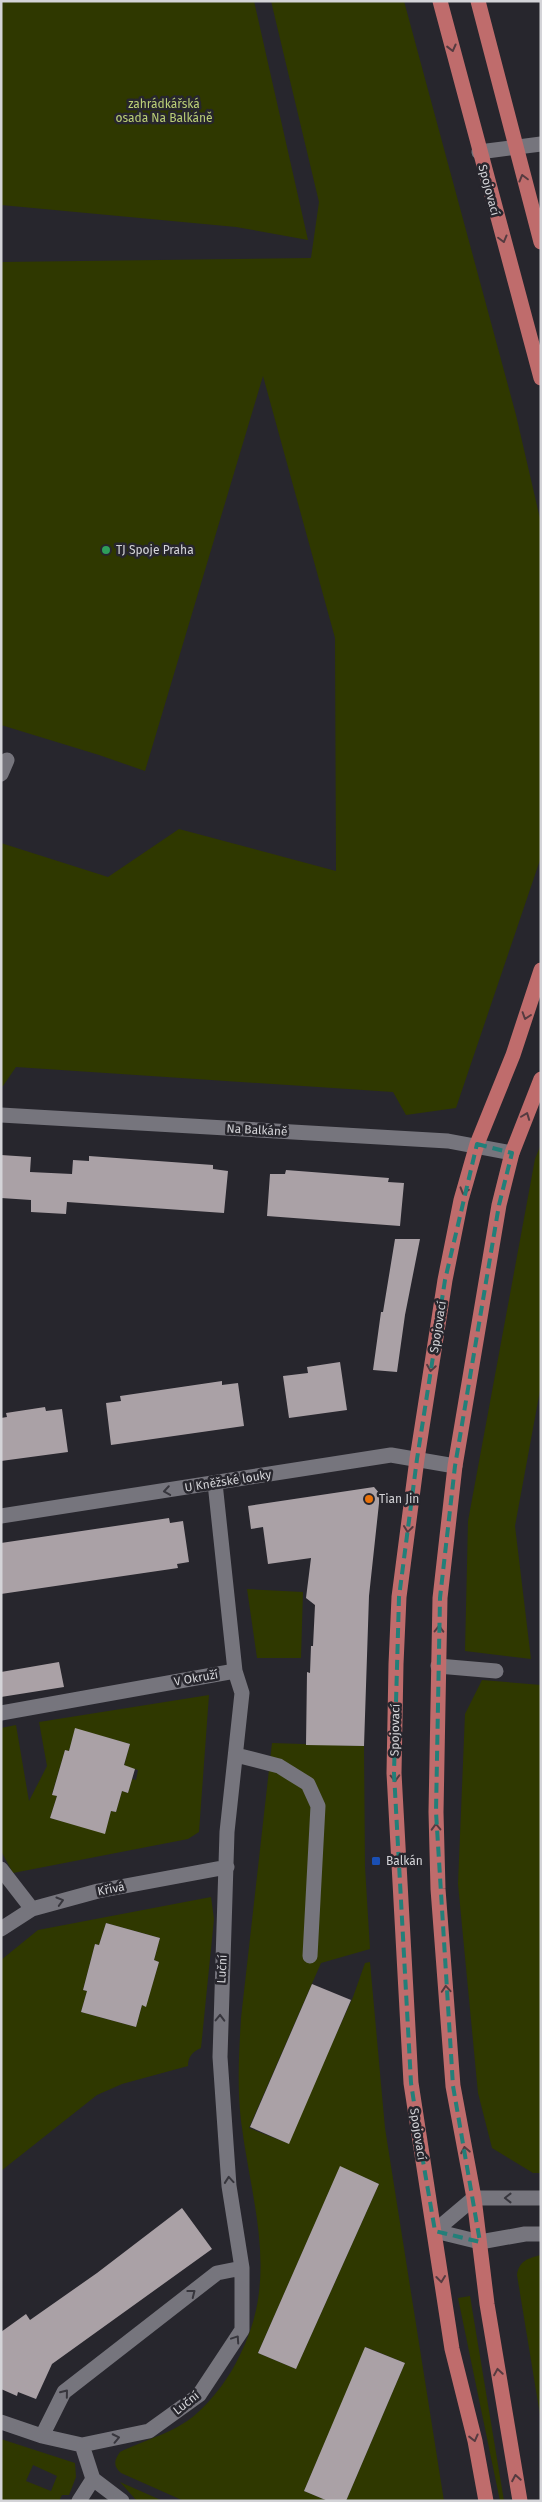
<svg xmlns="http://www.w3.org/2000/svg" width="542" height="2502" font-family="'Fira Sans',sans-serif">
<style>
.green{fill:#2f3800;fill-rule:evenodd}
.building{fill:#aaa1a6}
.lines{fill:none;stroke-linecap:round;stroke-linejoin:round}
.minor{stroke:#76757d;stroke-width:15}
.major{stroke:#bf6c6c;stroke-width:15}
.oneway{stroke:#553b40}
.oneway2{stroke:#37363d}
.marked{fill:none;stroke:#237f79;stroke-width:4;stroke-dasharray:10 6;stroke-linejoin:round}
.leisure-dot{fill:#2e9e5b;stroke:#27262d;stroke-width:2}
.food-dot{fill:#e8710a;stroke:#27262d;stroke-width:2}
.transit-dot{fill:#1a4fb4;stroke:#27262d;stroke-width:2}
.labels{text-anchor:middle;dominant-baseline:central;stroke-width:5;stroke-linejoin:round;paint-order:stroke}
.park-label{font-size:12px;fill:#bbcf77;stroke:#27262d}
.street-label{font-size:12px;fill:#d4d4d8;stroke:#27262d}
.poi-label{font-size:12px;fill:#d4d4d8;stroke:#27262d;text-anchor:start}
</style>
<rect width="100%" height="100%" fill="#27262d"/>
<path class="green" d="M1,1H254L308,240L236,227L1,205Z
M271,1H404L516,415L541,523L540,860L456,1108L406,1115L393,1092L16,1067L3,1086H1V843L108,877L179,829L336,871L335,638L263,376L145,771L99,755L1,725V262L311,258L319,202Z
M541,1144V1385L515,1526L531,1659L465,1651L468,1521L535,1159Z
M247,1589L303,1592L301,1658H257Z
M482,1680L541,1685V2173H533L492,2148L478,2093L458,1884L465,1714Z
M209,1695L199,1832L188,1839L13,1873L1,1851V1728L16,1725L29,1801L47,1766L39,1722ZM75,1729L130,1744L124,1766L138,1770L136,1780L132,1779L128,1793L122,1791L116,1812L111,1811L105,1833L50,1818L57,1796L52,1794L65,1750L69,1751Z
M272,1743L364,1746L365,1867L370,1949L321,1963L249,2128L287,2143L353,1997L365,1963L370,1962L385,2128L444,2501H346L405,2363L366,2347L304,2491L328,2501H184L121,2473C113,2466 114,2460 120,2452C144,2440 174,2433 195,2415C214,2398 229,2378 240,2355C280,2276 251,2202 241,2121C237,2086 239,2052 241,2018ZM340,2167L379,2184L296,2369L258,2353Z
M211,1897L214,1919L201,2048C192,2052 188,2057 188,2066L122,2084L97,2095L1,2171V1960L38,1930ZM106,1923L160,1938L154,1960L159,1962L146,2006L142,2005L136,2027L81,2012L87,1991L83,1990L95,1944L99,1945Z
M541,2255V2421L517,2275C519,2261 528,2258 541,2255Z
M470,2296L504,2501H500L458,2298Z
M1,2439L75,2463L76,2477L69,2495H62L59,2501H1ZM33,2465L57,2476L51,2491L26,2481Z
M120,2482L163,2501H137Z"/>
<path class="building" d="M1,1155L31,1157L30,1172L72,1174L73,1160L89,1161V1156L213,1165V1169L228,1171L224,1213L67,1202L66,1214L31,1212V1200L1,1198Z
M286,1170L389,1178L388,1182L404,1183L400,1226L267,1216L270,1174H285Z
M395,1239H420L405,1315L397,1372L373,1370L381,1312H383Z
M340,1362L347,1410L289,1418L283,1376L308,1373L307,1367Z
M222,1381V1385L238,1383L244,1426L111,1445L106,1403L121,1401L120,1396Z
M45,1407L46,1411L62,1409L68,1452L1,1461V1418L7,1417L6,1413Z
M374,1487L380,1494L369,1596L364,1746L306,1745L307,1672L310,1673L311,1646H313L315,1605L306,1598L311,1558L268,1564L263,1527L251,1529L248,1506Z
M169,1518L170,1523L183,1521L189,1562L177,1564L178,1568L1,1594V1543Z
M59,1662L64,1687L1,1697V1672Z
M75,1728L130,1744L124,1765L135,1769L128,1793L122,1791L116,1812L111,1811L105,1834L50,1818L57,1796L52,1795L65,1750L69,1751Z
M106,1923L160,1938L154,1960L159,1962L146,2007L142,2005L136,2027L81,2012L87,1991L83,1990L95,1944L99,1945Z
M312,1984L351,2000L289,2144L250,2127Z
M340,2166L379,2184L296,2369L258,2353Z
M182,2208L212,2249L52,2364L36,2399L18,2392L17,2396L1,2389V2332L26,2314L30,2320L97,2273Z
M365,2347L405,2363L346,2501H328L304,2491Z"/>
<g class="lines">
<path class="minor" d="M479,152L541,144
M1,774L7,760
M1,1115L448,1141L512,1153
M1,1516L391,1455L455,1466
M438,1666L496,1671
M1,1713L235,1671
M236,1755L279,1766L308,1784L318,1806L310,1956
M1,1869L32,1909
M1,1929L32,1909L98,1891L227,1867
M435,2231L474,2198H541
M435,2231L480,2242L525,2234H541
M1,2422L42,2436L82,2445L149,2431L199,2395L242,2330V2268L229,2186L220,2057L227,1832L242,1693L235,1671L215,1483
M42,2436L64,2392L217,2273L242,2268
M93,2479L122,2501
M79,2501L93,2479L82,2445"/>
<path class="major" d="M440,1L541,378
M478,1L541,242
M486,2501L475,2441L452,2349L411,2083L394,1773L396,1664L399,1597L417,1459L445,1280L461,1200L477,1144L513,1055L541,970
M520,2501L487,2304L474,2198L453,2086L438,1889L436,1812L440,1598L455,1466L499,1205L512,1153L541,1079"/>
</g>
<defs><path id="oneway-chevron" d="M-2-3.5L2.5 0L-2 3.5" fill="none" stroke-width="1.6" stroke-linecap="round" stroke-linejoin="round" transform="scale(1.25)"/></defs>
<g class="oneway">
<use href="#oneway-chevron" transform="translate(452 48) rotate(76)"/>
<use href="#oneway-chevron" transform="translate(523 178) rotate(-105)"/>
<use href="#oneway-chevron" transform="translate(503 239) rotate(75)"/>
<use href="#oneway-chevron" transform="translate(526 1016) rotate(108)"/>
<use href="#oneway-chevron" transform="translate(526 1116) rotate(-69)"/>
<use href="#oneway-chevron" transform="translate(464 1191) rotate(106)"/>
<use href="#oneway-chevron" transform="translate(431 1368) rotate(99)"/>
<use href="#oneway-chevron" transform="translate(408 1529) rotate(97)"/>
<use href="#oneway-chevron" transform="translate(439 1629) rotate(-89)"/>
<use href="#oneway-chevron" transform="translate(395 1778) rotate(88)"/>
<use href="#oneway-chevron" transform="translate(436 1827) rotate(-91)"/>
<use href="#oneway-chevron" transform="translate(446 1989) rotate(-94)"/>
<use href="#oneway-chevron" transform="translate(465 2150) rotate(-101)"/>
<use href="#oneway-chevron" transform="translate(441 2279) rotate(83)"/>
<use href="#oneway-chevron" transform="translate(498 2372) rotate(-99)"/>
<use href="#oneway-chevron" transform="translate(474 2438) rotate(76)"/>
<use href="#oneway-chevron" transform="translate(516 2478) rotate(-100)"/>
</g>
<g class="oneway2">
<use href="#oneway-chevron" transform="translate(167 1491) rotate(171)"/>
<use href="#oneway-chevron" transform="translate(60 1901) rotate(-16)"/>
<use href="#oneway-chevron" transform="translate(220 2018) rotate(-89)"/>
<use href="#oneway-chevron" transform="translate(229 2180) rotate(-95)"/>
<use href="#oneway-chevron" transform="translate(508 2198) rotate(180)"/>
<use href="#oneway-chevron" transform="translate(192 2293) rotate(-38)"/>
<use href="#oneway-chevron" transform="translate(236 2339) rotate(-56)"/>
<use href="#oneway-chevron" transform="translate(65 2393) rotate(-51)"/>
<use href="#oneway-chevron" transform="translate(116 2438) rotate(-12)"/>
</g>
<path class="marked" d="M477,1144L512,1153L499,1205L455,1466L440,1598L436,1812L453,2086L480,2242L435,2231L423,2161L411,2083L394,1773L399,1597L417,1459L445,1280Z"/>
<circle class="leisure-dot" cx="106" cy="550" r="5"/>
<circle class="food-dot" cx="369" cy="1499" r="5"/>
<rect class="transit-dot" x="371" y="1856" width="10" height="10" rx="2.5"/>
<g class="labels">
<g class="park-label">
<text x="164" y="104">zahrádkářská<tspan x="164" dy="14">osada Na Balkáně</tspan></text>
</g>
<g class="street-label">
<text transform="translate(489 190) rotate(75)">Spojovací</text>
<text transform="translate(257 1130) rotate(3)">Na Balkáně</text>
<text transform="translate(438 1327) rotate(-81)">Spojovací</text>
<text transform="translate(228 1481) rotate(-9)">U Kněžské louky</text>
<text transform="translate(196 1678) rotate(-10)">V Okruží</text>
<text transform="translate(395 1730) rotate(-89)">Spojovací</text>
<text transform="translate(111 1889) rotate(-11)">Křivá</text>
<text transform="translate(222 1969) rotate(-87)">Luční</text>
<text transform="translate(418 2134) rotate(81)">Spojovací</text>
<text transform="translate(186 2403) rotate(-39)">Luční</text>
</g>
<g class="poi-label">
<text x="116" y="550">TJ Spoje Praha</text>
<text x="379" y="1499">Tian Jin</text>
<text x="386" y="1861">Balkán</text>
</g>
</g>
<rect width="542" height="2502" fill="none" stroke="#d4d4d8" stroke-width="5"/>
</svg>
